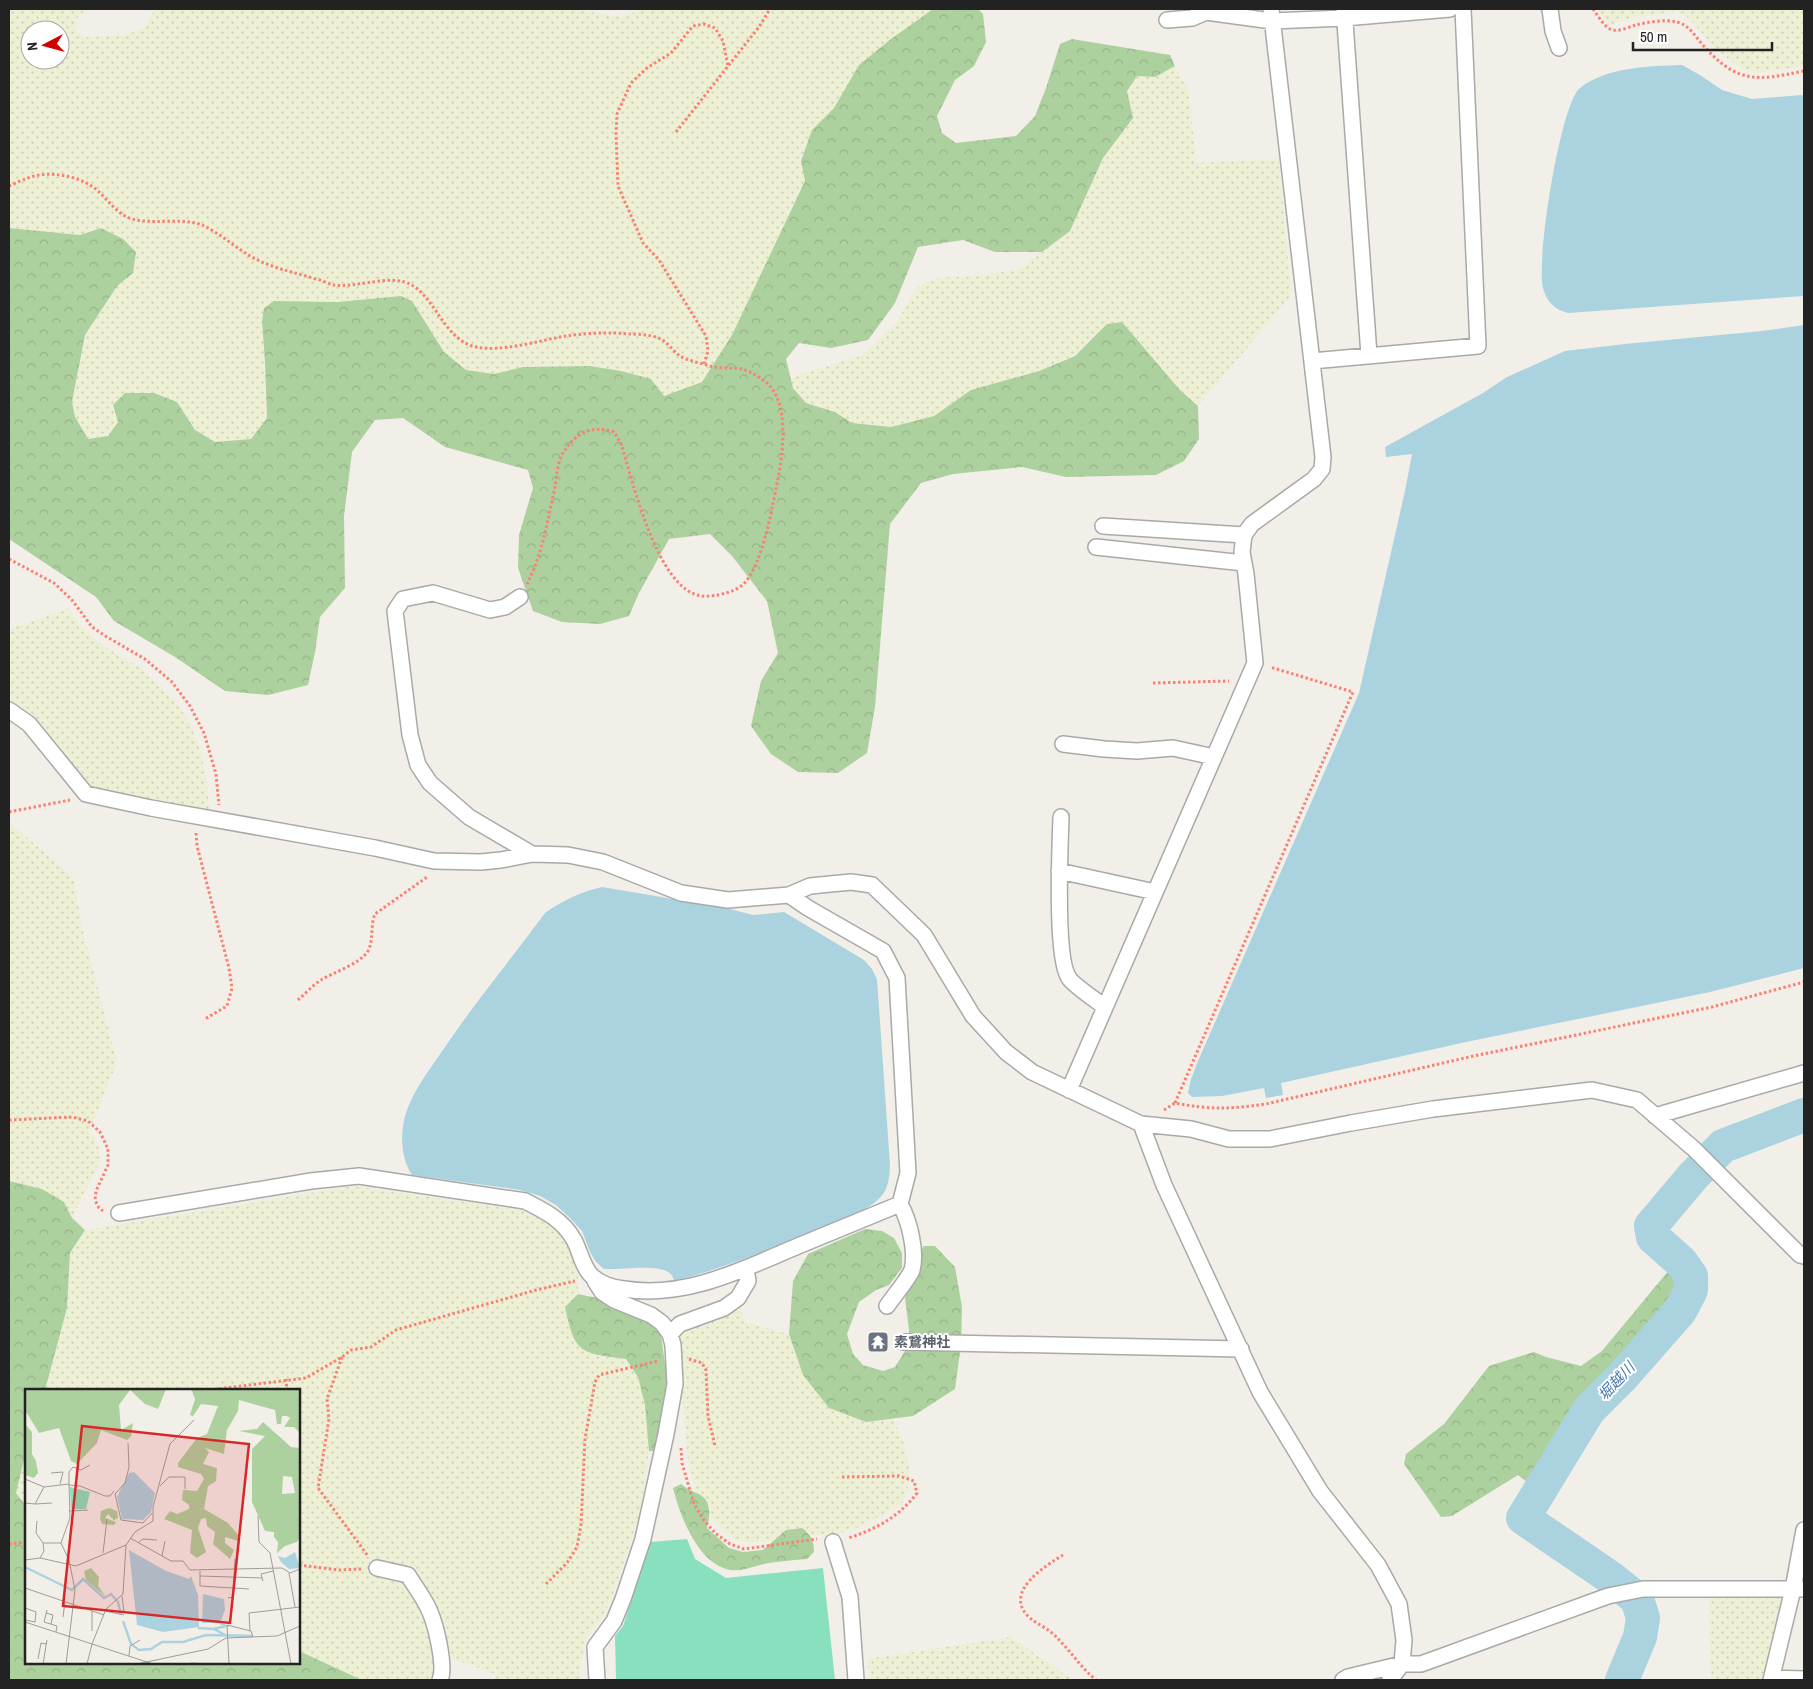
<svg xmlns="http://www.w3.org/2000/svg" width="1813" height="1689" font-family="'Archivo Narrow','Noto Sans JP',sans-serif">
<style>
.farmland{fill:url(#farmland-dots);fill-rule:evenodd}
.forest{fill:url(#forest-crowns)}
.pitch{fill:#88e0be}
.water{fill:#aad3df}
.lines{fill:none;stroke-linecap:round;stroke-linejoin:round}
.river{stroke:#aad3df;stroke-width:34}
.street-casing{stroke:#a9a9a9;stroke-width:18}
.path{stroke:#fa8072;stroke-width:3;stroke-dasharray:2.5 2.5;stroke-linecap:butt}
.street{stroke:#fff;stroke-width:15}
.labels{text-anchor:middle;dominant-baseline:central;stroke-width:4;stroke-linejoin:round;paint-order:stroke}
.worship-label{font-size:14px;font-weight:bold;fill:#5b616d;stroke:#fff;text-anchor:start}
.water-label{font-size:15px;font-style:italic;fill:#4a7aab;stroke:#fff}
.inset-river{fill:none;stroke:#aad3df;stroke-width:2.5}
.inset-road{fill:none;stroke:#9f9d99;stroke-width:1}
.view{fill:#d62828;fill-opacity:0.15;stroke:#d62828;stroke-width:2.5}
.inset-edge{fill:none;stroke:#222;stroke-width:2.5}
</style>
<defs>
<pattern id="farmland-dots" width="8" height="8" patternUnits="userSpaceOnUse" patternTransform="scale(1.25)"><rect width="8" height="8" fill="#eef0d5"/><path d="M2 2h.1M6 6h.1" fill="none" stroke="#ccceb7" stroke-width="1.8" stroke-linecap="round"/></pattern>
<pattern id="forest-crowns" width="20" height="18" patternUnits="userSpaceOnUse" patternTransform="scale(1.25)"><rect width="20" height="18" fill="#add19e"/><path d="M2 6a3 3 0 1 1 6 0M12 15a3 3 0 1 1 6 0" fill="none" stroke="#95b388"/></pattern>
</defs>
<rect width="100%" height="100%" fill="#f2efe9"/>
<path class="farmland" d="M9,9H87L77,18L76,31L85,37L124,36L143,28L155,9H574L621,17L642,9H933L891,39L859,65L834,108L812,130L801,161L805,180L732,335L702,383L663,396L621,371L590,366L523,367L494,374L466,370L444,352L412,301H274L262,321L265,362L267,418L251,440L215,442L195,430L177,402L154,393H125L113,405L118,422L108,437L88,439L75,417L72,402L85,335L117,286L133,273L101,229L80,235L9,228ZM30,30H60V60H30Z
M1597,9H1804V66L1760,72L1742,69L1716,50L1696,26L1684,14L1675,12L1633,17L1611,25L1607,23Z
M1175,66L1189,92L1196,163L1279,159L1291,296L1198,406L1107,324L1075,355L1039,371L971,390L934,416L891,427L852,423L835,412L806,403L793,388L791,380L800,374L861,356L896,324L907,303L920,285L937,278L975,276L1017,270L1070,231L1103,158L1133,118L1127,91L1137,76L1155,77Z
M68,608L85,631L102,645L139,667L178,705L189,722L200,748L207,785L209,811L102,793L88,787L37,721L9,703V629Z
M9,822L73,877L83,931L117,1062L89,1132L94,1137L99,1148L101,1160L72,1218L64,1202L42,1189L9,1181Z
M353,1186L520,1210L549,1222L561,1233L573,1252L578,1270V1294L565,1307L599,1356L626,1359L638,1377L645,1405L649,1451L640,1514L612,1597L603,1617L586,1638L580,1667L581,1680H494L495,1674L448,1657L434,1658V1671L430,1680H362L299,1651V1390H45L67,1308L70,1253L85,1230Z
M740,1306L745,1322L789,1334L803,1375L866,1422L893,1419L902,1437L910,1470L907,1493L901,1505L859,1527L833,1535H810L802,1528L786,1530L773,1541L749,1542L735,1540L720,1528L710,1516L709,1506L701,1495L696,1493L688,1461L677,1345L678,1336L685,1329Z
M26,1452V1506L16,1493Z
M1710,1594H1783L1764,1680H1711L1709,1612Z
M1011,1637L1073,1680H869L867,1659Z"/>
<path class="forest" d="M933,9H978L983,14L986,42L974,66L955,80L937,116L942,133L956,143L1016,136L1035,116L1046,88L1060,44L1072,39L1170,55L1175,66L1155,77L1137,76L1127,91L1133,118L1103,158L1070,231L1042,252H995L963,240L918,247L895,303L868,340L831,348L799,343L786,359L793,388L806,403L835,412L852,423L891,427L934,416L971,390L1039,371L1075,356L1107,324L1122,322L1179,389L1198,406L1199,439L1184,461L1156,475L1066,477L1022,467L953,474L921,483L890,524L875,707L867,753L838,773L798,772L771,754L751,726L761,681L778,653L767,601L732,556L710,534L669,539L639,593L629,616L600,624L562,622L533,611L518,568L519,535L533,488L528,470L445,447L403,418L375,420L352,452L344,516L345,588L320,617L315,652L308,685L268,695L225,691L175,657L114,621L96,597L9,539V228L80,235L101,228L123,239L136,252L133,273L117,286L85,335L72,402L75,417L88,439L108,436L118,422L113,405L125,393H154L177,402L195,430L215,442L251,439L267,418L265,362L262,321L264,308L274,301L338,302L401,296L412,301L444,352L466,370L494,374L523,367L590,366L621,371L651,379L664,396L702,382L732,335L805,181L801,161L812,130L834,108L859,65L891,39Z
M9,1181L42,1189L64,1202L72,1218L85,1230L70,1253L67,1308L45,1390H26V1452L16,1493L26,1506V1663H299V1651L362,1680H9Z
M865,1229L882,1231L894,1238L902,1253V1268L889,1285L876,1290L859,1302L847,1334L853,1354L863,1365L883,1371L895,1367L908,1346L909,1330L905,1298L910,1285L918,1255L924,1246H935L955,1267L962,1307L961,1345L955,1389L913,1416L866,1422L829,1408L803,1375L789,1334L793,1281L808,1254Z
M1669,1270L1679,1272L1684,1289L1675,1308L1585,1407L1532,1486L1518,1475L1452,1516L1441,1517L1404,1464L1406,1454L1444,1424L1489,1366L1534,1352L1546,1357L1581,1366L1602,1351Z
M578,1294L597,1298L646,1320L661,1335L667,1378L656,1451H649L645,1405L638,1377L626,1359C580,1353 575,1354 565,1307Z
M681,1484C687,1489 692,1491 699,1494C712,1501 710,1516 707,1528L729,1548L743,1552L763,1550L786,1530L802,1528C811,1535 814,1541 814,1552L807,1559C794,1560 781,1561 769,1563C757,1565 742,1572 730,1570C698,1564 680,1516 673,1488Z"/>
<path class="pitch" d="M687,1539L695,1559L726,1578L823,1568L835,1680H616L615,1636L623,1626L651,1542Z"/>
<path class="water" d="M1682,65L1700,75L1722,90L1752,99L1801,95L1804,96V296L1568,313C1555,310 1546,301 1543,288C1536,261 1560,104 1580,88C1606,67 1650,66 1682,65Z
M1804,325V968L1710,992L1466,1042L1281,1083L1283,1095L1266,1098L1264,1088L1222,1096L1192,1097L1188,1093L1191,1079L1198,1061L1359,693L1405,491L1412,454L1386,457L1385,447L1483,393L1507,377L1565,351L1625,344L1762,331Z
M602,887L726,908L753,915L784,912L864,960L872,969L877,979L890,1165C889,1189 885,1198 863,1210C801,1235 739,1265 674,1281C673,1277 672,1274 668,1272C655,1264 620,1270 604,1269L596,1262L590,1252L582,1231L570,1218L556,1205L540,1196L520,1190L412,1175C401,1158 400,1136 405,1116C413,1090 430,1069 445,1047C476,1001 512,958 545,913C563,900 581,892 602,887Z"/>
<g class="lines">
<path class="river" d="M1622,1680L1640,1637L1643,1618L1637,1599L1611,1578L1523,1518L1589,1410L1622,1377L1680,1311L1691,1290V1276L1681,1262L1653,1237L1651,1226L1694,1175L1723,1146L1804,1115"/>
<g class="street-casing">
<path id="street" d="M1344,9L1369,355
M1550,9L1553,31L1559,48
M1167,20L1192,18L1206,12L1272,21L1344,18L1450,9
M1312,361L1478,346L1463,9
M1103,526L1244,535
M1096,547L1244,563
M520,597L505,607L490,610L433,593L403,599L395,611L410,735L418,765L430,783L469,817L532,854
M9,710L29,724L86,794L151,808L375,848L434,861L481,862L501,860L532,854L568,855L603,862L681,893L728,900L789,895L810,886L851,882L872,885L924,935L973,1016L1006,1052L1032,1072L1141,1124L1191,1129L1229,1139H1270L1351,1123L1433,1109L1592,1090L1637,1100L1694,1149L1800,1255L1804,1256
M1063,744L1104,749L1137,751L1173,748L1214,757
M1061,817C1060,846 1055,959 1069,978C1073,985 1097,1001 1105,1007
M1059,871L1155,892
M1069,1090L1255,663L1246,574L1242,552L1244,535L1252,524L1314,479L1322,469L1323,457L1271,9
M1655,1116L1804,1073
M1141,1124L1164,1185L1260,1392L1320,1491L1378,1565L1399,1604L1404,1640L1402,1664L1390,1680
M119,1213L311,1181L359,1176L525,1201C545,1211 563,1220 574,1240C580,1251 583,1269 593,1277C601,1284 614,1288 624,1289C686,1299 743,1269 798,1246C832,1232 866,1218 900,1204L908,1173L897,978L883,951L808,908L789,895
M595,1281L602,1292L614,1300L651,1315L662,1323L670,1334L673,1345L675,1384L666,1434L643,1539L623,1599L614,1621L595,1647L597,1680
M887,1306C893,1297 909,1278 912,1270C917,1251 909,1220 900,1204
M670,1334L680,1324L724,1308L738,1298L748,1281L746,1269
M903,1342L1241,1349
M833,1542L850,1597L856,1680
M377,1568L408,1575C415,1587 425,1599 430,1612C436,1626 446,1667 440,1680
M1772,1678L1804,1679
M1343,1680L1348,1677L1402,1664H1421L1608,1596L1643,1589H1804
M1771,1680L1793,1589L1804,1530"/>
</g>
<path class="path" d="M1593,9C1598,16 1603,25 1610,29C1618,33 1628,27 1636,25C1648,22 1665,19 1677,22C1689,25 1695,36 1702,44C1737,84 1756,81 1804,71
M676,132L759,27L770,9
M9,186C18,182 28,177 39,175C58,172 84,178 98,191C109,201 118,215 132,219C154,225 181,217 202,225C218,232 235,247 250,256C271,268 293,272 316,279C322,280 328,284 334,285C357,288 390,274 410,284C435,297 443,336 472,346C498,354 540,340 566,336C587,333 609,332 630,334C639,334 653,335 661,339C668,343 673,351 680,356C688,361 701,363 710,366C721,369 731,367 742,369C750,371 763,379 769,385C794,412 779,475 772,508C768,529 760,562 747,580C742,587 734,591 726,593C719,595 709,597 701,596C657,589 633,481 621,444L614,432C591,425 576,432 563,453C557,462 557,477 555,487C548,520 542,555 527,584
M704,364L708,351L706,336L659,260L643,243L618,186L616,133L617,114L631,83L647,68L671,53L693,26L704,24L715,28L723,41L728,66
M9,559L54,583L72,600L92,627L107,637L145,659L172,682L190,706L204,733L216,774L219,805
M1153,683L1229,681
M9,812L70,800
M196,833L197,846L229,968L232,988L227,1006L205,1019
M298,1000C305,994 313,985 321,980C334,972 360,964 368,951C374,940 370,926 375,914L427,877
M1175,1103L1353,692L1270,667
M1164,1110L1175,1103C1211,1110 1230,1109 1266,1104L1469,1057L1712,1007L1804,982
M9,1120L72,1117L88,1121L100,1132L108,1149V1165L96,1191L95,1200L99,1208L103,1211
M342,1357L327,1399L329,1419L318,1488L368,1556
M689,1359L702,1363L706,1370L708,1416L715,1446
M286,1379L287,1390
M209,1390L306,1378L342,1357L351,1350L371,1347L396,1330L536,1290L575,1281
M681,1448L682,1463L694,1504L703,1519L715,1533L730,1544L744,1549L817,1539
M842,1477L899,1476L914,1481L917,1493C900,1516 875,1530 848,1538
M9,1544L26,1542
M1063,1555C1045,1566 1005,1591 1027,1615C1034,1623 1044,1626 1052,1633C1068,1647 1079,1666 1096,1680
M299,1565L339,1570L362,1569
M546,1584L567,1563L577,1547L581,1525L585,1439L595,1382L599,1375L658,1361"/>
<use href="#street" class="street"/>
</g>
<defs>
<g id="temple-square" transform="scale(1.125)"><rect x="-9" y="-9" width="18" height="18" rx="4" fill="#6b7280" stroke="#fff"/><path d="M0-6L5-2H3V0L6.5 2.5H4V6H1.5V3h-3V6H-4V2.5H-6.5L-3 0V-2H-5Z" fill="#fff"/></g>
</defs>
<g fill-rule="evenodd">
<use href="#temple-square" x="878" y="1342"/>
</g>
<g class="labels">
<g class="worship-label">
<text x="894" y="1342">素鵞神社</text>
</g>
<g class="water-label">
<text transform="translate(1616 1381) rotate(-47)">堀越川</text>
</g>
</g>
<g transform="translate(25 1389)">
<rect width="275" height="275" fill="#f2efe9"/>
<path d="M91,0H141L133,20L120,15L105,1L94,16L96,41L108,34L106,47L102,51L76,41L72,54L52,75L46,72L34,39L14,44L0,21V1ZM166,0H275V44L269,38H259L265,29L262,27H257L256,35H252L250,21L214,11L213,22L202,41L199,65L180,59L184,63L178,75L192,79L191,92L183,97L179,120L203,134L214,147L213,152L200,148V154L209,161L205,170L188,155L190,143L182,137L181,129L176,130L173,139L181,163L172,169L165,164L167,141L139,130L145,122L152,125L164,120V116L157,111L158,101L172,102L179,90L176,85L153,78V74L172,49L182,45L193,17L176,15L168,27L165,26L170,10ZM238,33L266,58L275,59V148L272,153L260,157L252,164L253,153L249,148V143L240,142L227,113V60L240,47L214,42L232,40ZM258,87L267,88L270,104L257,105ZM0,35L7,43V65L11,72L13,84L9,89L0,86ZM84,119L92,122L93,129L89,131L83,125L80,129L91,133L89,136L77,135L75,130L76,122ZM66,179L74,188L73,197L81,208L61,191L59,182Z" fill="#add19e" fill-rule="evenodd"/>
<path d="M45,98L65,103L61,120H46Z" fill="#88e0be"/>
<path d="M109,83L130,104L126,123L118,131L97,130L92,108L104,84ZM104,161L141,182L164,190L166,187L173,206L174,238L138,243L112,236ZM270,163L275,179L264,180L256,173L253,167L260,169ZM178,205L199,210L200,221L195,234H177Z" fill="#aad3df"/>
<path class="inset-river" d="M0,178L47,201L58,190L79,209L86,205L93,213L96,226M98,232L106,255L114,261L126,260L137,253H158L181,246L228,247M173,239L189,240L200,246M189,240L201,237L195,234"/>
<path class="inset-road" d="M103,54L104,78L100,94L90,105L96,131L118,134L127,124M26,84L38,83L35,95M0,90L19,98L44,95L45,129L36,154L44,171L50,201L41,275M44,95V83L48,78L56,81L65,76M44,96L55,97L80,107H85L89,102M135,97L144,88H160V100M0,114L10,115L19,98M10,115L27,114M44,122L63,121M233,127L234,153L245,164L266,275M12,132L11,144L18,154M105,149L146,172H158L165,181L257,179L265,184L275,180M113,154L118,150L132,151M78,164L82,130M137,167L140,152M15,169L19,162L18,154H36M0,171L15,169L51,177L101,156M175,182V197L224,200M264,184L270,218M175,187L237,189M238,192L236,185L248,182M0,199L79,226M97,207L99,223M203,209L208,208L210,170M0,219L11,223L10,233L0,231M22,221L19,233L32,237L31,243M80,222L99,226M21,224L28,226L26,235M38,228L40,213M0,233L128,275M67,242V222M225,242L224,224L275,218M67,255L81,220L98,205L101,156L110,143L128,132V118L145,55L169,31M104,267L105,257L115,251M13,270L16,254L21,255M166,274L183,275M18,275L22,251M62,275L67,255M112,275L183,260L201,249L252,247L275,237M204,275L202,236L226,242L228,248"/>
<path class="view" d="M57,37L224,55L205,234L38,217Z"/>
<rect width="275" height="275" class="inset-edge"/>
</g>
<rect width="1813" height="1689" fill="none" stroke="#222222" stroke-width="20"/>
<g transform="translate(45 45) rotate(264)"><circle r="24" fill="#ffffff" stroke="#a7a7a7"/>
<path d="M0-4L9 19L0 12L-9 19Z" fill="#d40000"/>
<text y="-8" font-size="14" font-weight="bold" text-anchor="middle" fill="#222222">N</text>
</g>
<path d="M1633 42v8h139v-8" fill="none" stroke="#222222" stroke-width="2.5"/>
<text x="1640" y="42" font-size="15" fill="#222222" stroke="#ffffff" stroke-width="4" paint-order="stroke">50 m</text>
</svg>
